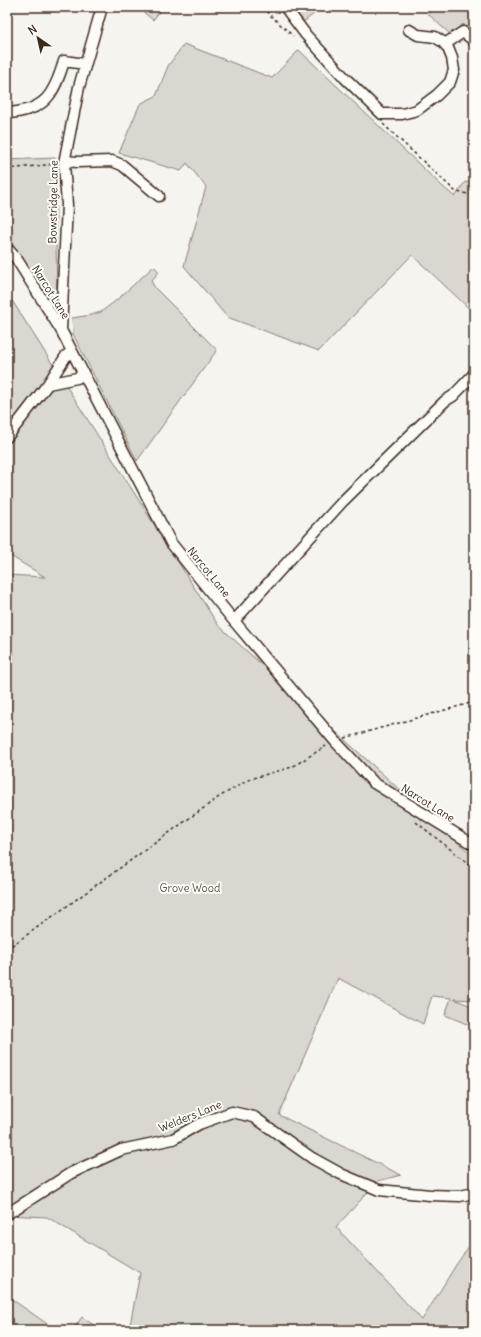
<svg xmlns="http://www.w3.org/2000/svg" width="481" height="1337" font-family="Delius,sans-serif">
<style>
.green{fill:#dad6d0;stroke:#8a8077}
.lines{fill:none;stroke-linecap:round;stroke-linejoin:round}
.minor-casing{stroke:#3b2a1e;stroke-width:13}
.path{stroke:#3b2a1e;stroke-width:1.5;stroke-dasharray:3 3;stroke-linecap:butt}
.minor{stroke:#fdfcf7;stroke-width:10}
.labels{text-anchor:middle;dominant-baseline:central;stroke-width:4;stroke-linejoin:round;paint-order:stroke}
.street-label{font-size:11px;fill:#3b2a1e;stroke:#fdfcf7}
.park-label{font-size:11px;fill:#63554a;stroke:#fdfcf7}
</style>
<rect width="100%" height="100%" fill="#f5f4ee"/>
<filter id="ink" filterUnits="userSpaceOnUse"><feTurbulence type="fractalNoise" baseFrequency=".025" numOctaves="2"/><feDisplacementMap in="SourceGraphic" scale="8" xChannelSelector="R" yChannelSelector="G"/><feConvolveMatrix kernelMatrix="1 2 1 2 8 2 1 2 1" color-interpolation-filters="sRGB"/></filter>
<g filter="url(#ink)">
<path class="green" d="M137,7H163L153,20Z
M288,7H322L305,21L299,20Z
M435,7H474V33L463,24L451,35L428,14Z
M184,44L272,78L299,50L442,186L455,197L465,182L474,183V313L412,255L319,351L227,317L184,266L206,187L187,163L181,171L119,153L140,104L156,96L168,66Z
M55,158L57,309L7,246V160Z
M154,266L159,272L151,281L155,288L217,350L137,461L73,334L72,318L91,315L101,312L118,299Z
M7,295L13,302L218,625L474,857V1000L454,999L474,1007V1027L445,1015L451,998L432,996L423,1024L338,978L279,1115L401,1175L378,1181L336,1227L422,1320L456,1265L474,1239V1330H129L140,1273L47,1217L7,1215V893L9,891L7,892V575L45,577L7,554Z
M7,1296L56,1330H7Z
M82,1317L101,1330H73Z"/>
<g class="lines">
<g class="minor-casing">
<path id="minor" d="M285,7L306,35L345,78L382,114H402L417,110L437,95L450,82L454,70L452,58L448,48L443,42L435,37L418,35L409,30
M445,44L463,32L474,41
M7,113C45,111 54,95 64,61L85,64
M65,161L77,162L112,161L122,165L159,196
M7,248L16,258L61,330L171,543L234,621L335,741L374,783L474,845
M61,330L67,205L64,163L79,87L102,7
M71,352L66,356L48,384L77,378L83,374
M7,437L48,384
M234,621L343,501L445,401L453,396L474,374
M7,1214L71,1173L121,1150L173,1139L199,1124L232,1112L254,1117L312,1158L341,1174L379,1190L430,1195L460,1196L474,1193"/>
</g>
<path class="path" d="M262,7L270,15L293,36
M383,124L456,192L474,195
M7,169L55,164
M345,738L474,702
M416,822L474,868
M7,949L219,797L250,779L292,767L326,746"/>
<use href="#minor" class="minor"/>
</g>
</g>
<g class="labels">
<g class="street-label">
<text transform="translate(53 202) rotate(-89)">Bowstridge Lane</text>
<text transform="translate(51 292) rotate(58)">Narcot Lane</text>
<text transform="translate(209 572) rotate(51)">Narcot Lane</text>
<text transform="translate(428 803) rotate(32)">Narcot Lane</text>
<text transform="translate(190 1116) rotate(-22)">Welders Lane</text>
</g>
<g class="park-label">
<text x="190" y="888">Grove Wood</text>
</g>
</g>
<rect width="481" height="1337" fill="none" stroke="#fdfcf7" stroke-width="24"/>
<rect x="12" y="12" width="457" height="1313" fill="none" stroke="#3b2a1e" stroke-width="1.5" filter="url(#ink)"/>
<g transform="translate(38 38) rotate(326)" stroke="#fdfcf7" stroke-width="3" paint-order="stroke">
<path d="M0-3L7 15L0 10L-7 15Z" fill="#3b2a1e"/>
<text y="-6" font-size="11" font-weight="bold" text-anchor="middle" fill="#3b2a1e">N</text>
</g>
</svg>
